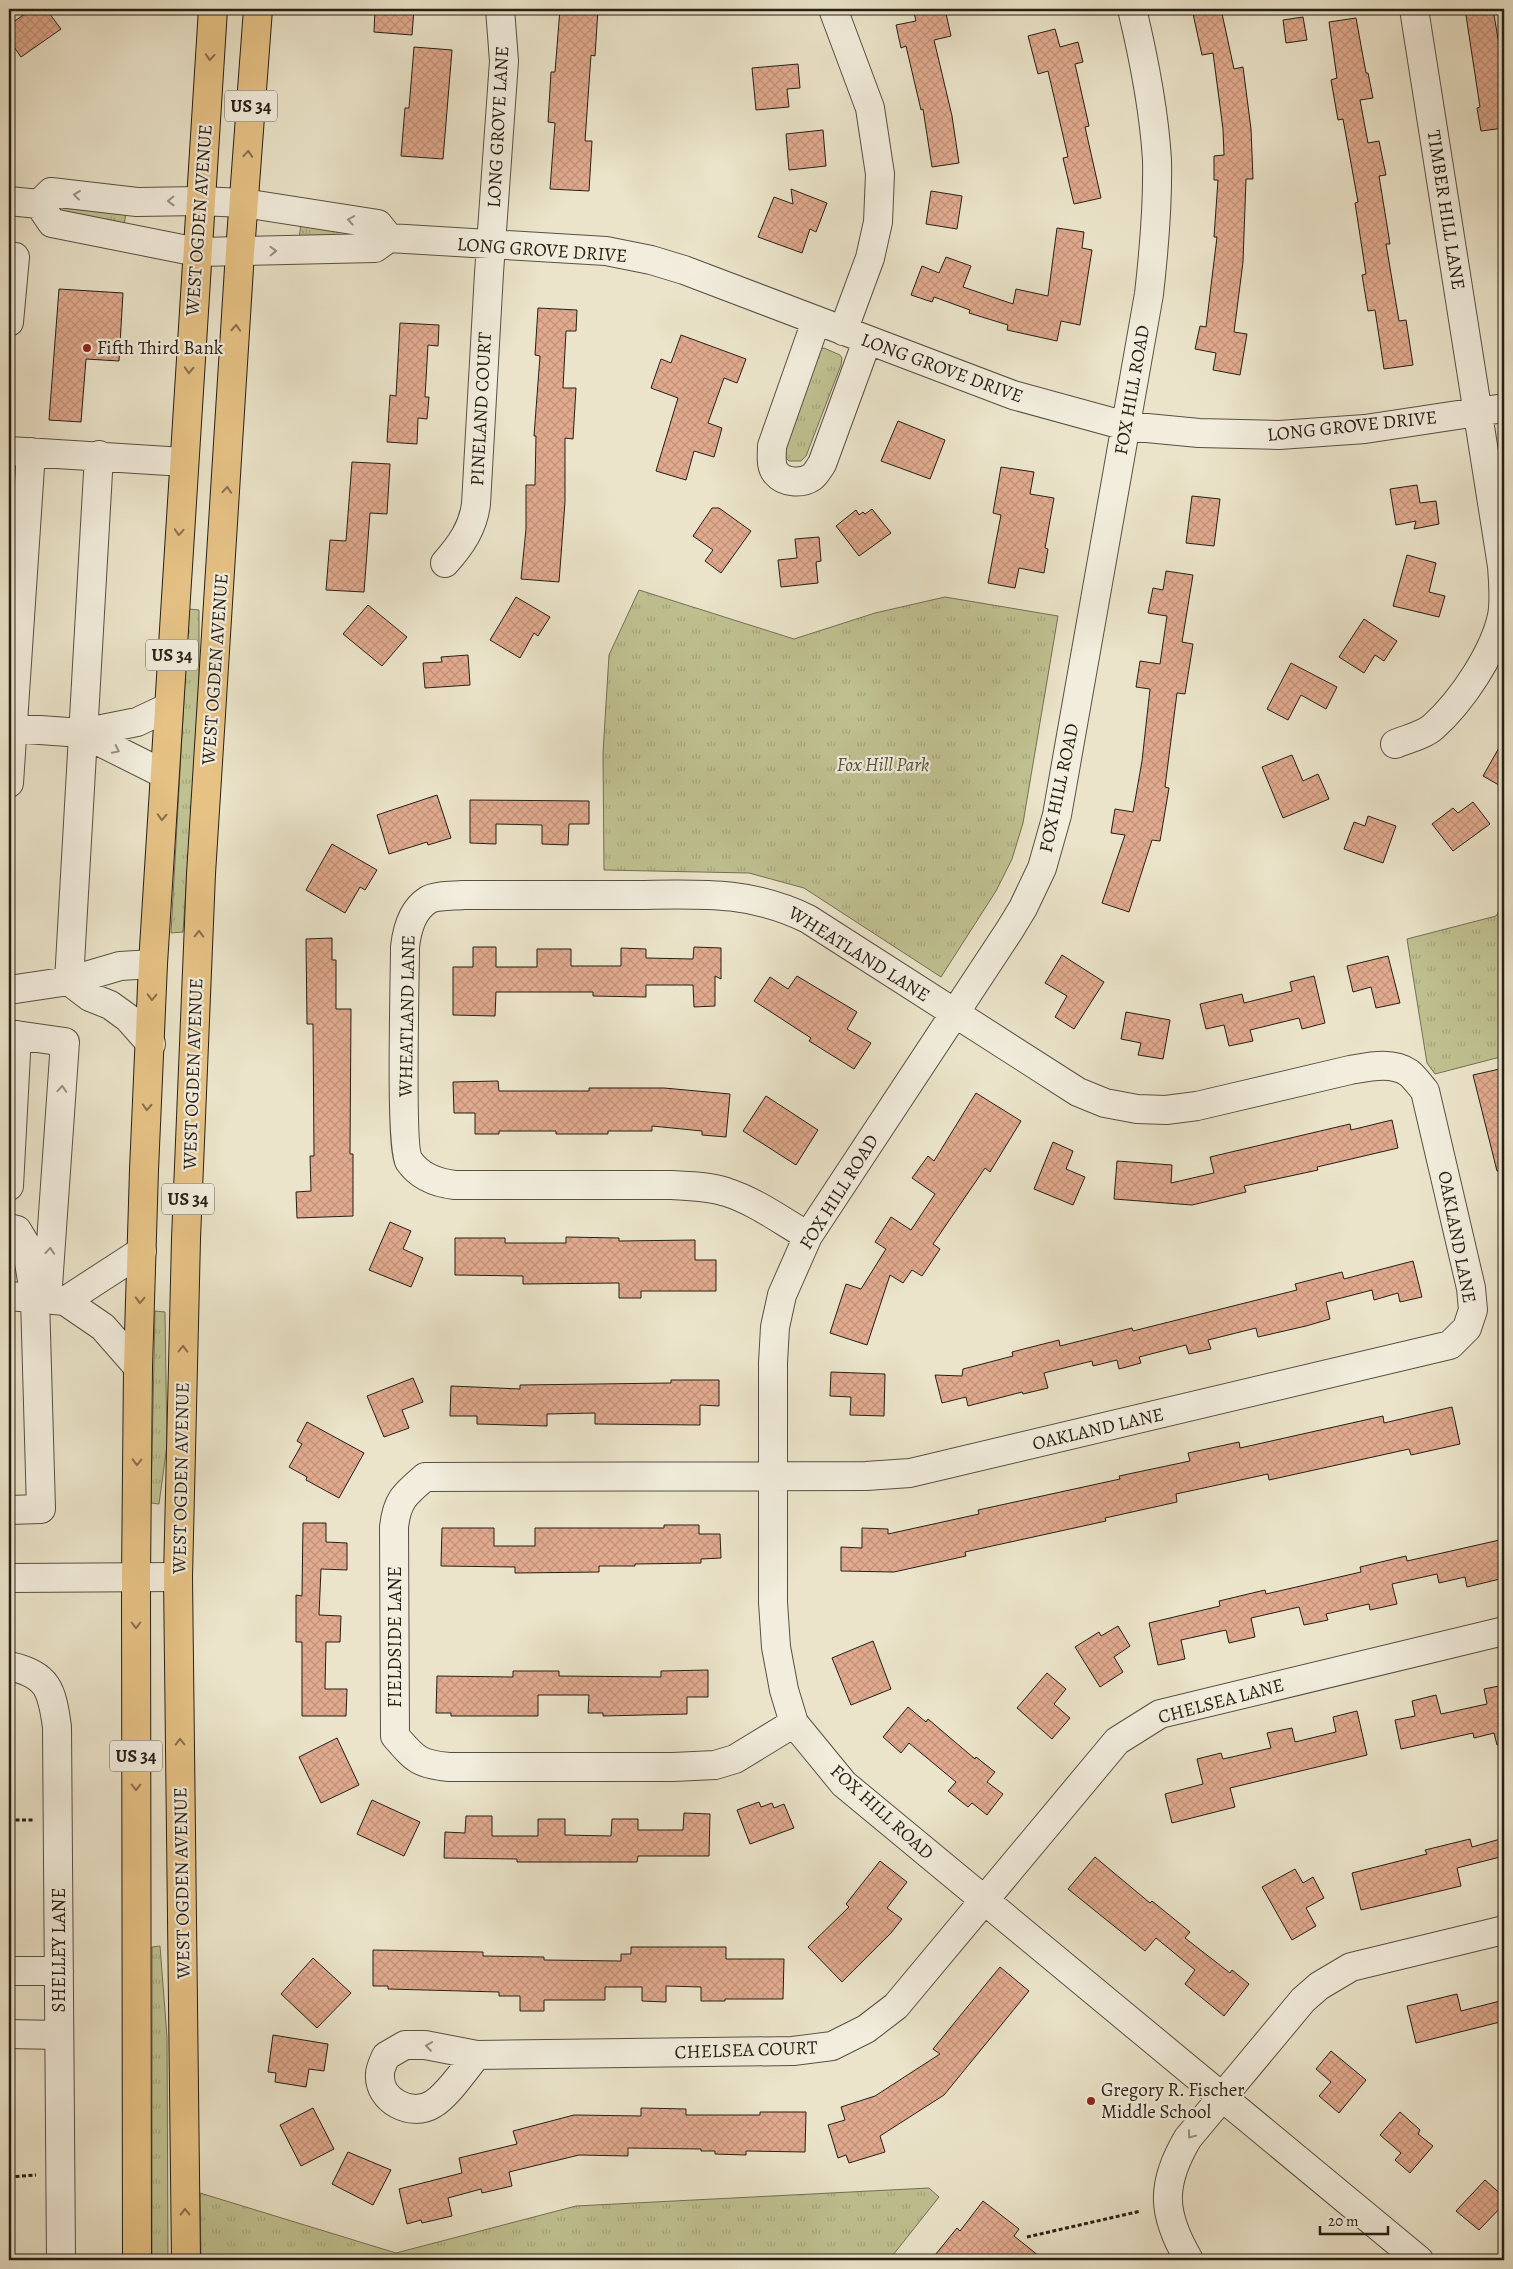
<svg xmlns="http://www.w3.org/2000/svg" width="1513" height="2269" font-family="Alegreya,serif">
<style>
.grass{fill:url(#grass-tufts);stroke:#737054}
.building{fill:url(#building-cross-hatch);stroke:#261f16}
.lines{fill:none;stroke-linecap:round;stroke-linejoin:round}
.minor-casing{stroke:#575043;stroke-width:30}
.major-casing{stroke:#261f16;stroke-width:30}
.path{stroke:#261f16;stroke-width:3;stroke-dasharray:4 2.5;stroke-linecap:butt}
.minor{stroke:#f2eddd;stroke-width:28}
.major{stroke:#e6c285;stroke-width:28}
.oneway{stroke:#86704e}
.oneway2{stroke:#969083}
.poi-dot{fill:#8f2418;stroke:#f2eddd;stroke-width:2}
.labels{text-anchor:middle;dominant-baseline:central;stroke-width:4.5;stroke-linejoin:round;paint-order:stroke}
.shield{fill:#f2eddd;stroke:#635d52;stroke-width:1}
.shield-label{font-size:18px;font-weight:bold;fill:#261f16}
.street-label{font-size:19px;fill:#261f16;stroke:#f2eddd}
.poi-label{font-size:19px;fill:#261f16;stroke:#f2eddd;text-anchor:start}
.park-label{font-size:19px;font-style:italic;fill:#54503b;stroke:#f2eddd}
</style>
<defs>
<pattern id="grass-tufts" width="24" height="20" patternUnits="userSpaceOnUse" patternTransform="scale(1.25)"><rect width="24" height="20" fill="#c0c191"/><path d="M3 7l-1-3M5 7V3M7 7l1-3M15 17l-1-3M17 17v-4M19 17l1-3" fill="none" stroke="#a5a57c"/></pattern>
<pattern id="building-cross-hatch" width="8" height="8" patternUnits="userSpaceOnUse" patternTransform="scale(1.25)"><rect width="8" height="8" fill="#e1aa8e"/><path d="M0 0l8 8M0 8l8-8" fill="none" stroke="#c1927a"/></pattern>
</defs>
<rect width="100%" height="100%" fill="#ebe4ca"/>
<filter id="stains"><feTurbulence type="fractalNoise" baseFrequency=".004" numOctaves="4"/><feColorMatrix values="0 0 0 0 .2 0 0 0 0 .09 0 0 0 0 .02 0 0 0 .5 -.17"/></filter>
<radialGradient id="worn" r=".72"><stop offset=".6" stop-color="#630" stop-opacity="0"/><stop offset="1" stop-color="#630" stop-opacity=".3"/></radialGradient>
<path class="grass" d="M51,206L126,213L124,225L54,211Z
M301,224L375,234L299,238Z
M824,348L840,355L842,358L841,365L806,456L801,461H789L784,456L782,449L820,349Z
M639,590L794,639L875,613L945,597L1058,616L1023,823L1012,859L996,891L941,977L804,888L749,873L604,870L603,753L609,655Z
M189,609L199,610V695L183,932L171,933Z
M1504,903V1056L1435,1074L1427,1063L1407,939L1496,916Z
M155,1311L165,1312L167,1445L159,1504L151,1503Z
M160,1946L167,2037L168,2260H152V1947Z
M929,2188L939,2197L889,2260H201L200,2193L396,2253L576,2206Z"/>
<path class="building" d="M32,9H46L61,29L21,57L9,40V25Z
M375,9H414L412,35L374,32Z
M560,9H598L595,56L591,55L585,141H592L589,191L550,189L555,123L548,122L551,72H555Z
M913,9H945L951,36L934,40L952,116L959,163L932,167L923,109L921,110L906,46L901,48L896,25L916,21Z
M1192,9H1221L1234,69L1243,67L1251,129L1253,179H1246L1243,262L1234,332L1247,334L1240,375L1213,370L1216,353L1195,349L1200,326L1206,327L1217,237H1214L1218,180H1214V156L1224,155L1223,129L1213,53L1202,55Z
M1465,9H1493L1504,74V128L1481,131L1477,108L1480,107Z
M1303,17L1307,40L1286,43L1283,20Z
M1356,18L1366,73H1368L1373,98L1360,100L1368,143L1379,141L1386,175L1379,176L1390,244H1386L1399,321L1406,320L1413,365L1384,369L1375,310L1368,311L1362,275L1366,274L1355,203L1358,202L1343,119L1338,120L1331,80L1337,78L1329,22Z
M1055,29L1060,47L1078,42L1083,62L1075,64L1089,126L1085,127L1101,198L1074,204L1063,158L1068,157L1048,71L1038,74L1028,36Z
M414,47L452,50L443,159L401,156L405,108H409Z
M798,64L800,88L787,89L789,107L756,110L752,68Z
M823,130L826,166L789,170L786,134Z
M791,189L827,203L816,232L810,229L802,253L758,237L774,197L793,204Z
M931,191L962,196L957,229L926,224Z
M1057,228L1084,232L1082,248L1092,250L1080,325L1061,321L1057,341L1007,330L1008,325L969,313L970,310L934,297L932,302L911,295L922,266L939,273L946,257L971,266L963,287L1013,304L1016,289L1048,296Z
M59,289L123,293L119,361L86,359L81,422L49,420Z
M538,308L577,310L576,331H566L563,388H576L573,439L565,438V502L559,582L521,579L526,529V485H535L536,436H534L540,356L535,355Z
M400,323L439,325L438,346L428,345L425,397H429L427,419L418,418L417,444L387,442L390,395L396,396Z
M681,335L746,359L737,383L724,378L708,423L722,428L714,457L694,451L686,480L656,471L678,398L651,388L661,359L671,363Z
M898,421L945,440L930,479L881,461Z
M352,462L390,464L387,514L370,513L364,592L326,590L330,540L346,541Z
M1001,467L1034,472L1030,494L1054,498L1045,548L1048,549L1044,573L1019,568L1015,588L988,583L1001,515L993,513Z
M1417,485L1420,503L1436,501L1439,524L1414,529L1416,521L1396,525L1390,489Z
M1192,496L1220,499L1214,546L1186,543Z
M712,508H719L751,531L721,573L705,561L713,550L693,536Z
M872,509L891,533L859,556L836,526L856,510L859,515L863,512L865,514Z
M819,537L821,561L816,562L818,583L781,587L778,560L797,558L795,539Z
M1407,555L1436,563L1429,592L1445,596L1439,617L1393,606Z
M1166,571L1193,575L1182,642L1193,644L1185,694L1177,693L1165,787L1169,788L1160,841L1152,840L1129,912L1102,903L1125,835L1111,833L1115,809L1133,812L1142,761L1150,689L1136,687L1140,661L1160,664L1167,616L1148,613L1153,588L1163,590Z
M516,597L550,617L538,636L534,633L520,658L490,640Z
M368,605L407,637L382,666L343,634Z
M1364,619L1397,641L1384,661L1375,655L1364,673L1339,657Z
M468,655L470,685L425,688L423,663L442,662L441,657Z
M1291,663L1337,687L1326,709L1301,695L1288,720L1267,709Z
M1504,739V788L1483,776Z
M1292,755L1303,781L1318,774L1329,799L1283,818L1262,767Z
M437,795L451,838L428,845L427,842L389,854L377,815Z
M470,800L589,801V824H569L568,845L542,844V825L496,824V844L470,843Z
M1473,802L1490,824L1453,851L1432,824L1453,808L1458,813Z
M1368,816L1396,826L1383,863L1344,849L1354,822L1365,826Z
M332,844L377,870L365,890L360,887L345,913L306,890Z
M332,938V960H336V1009H351L350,1154H353V1216L297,1218L296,1192L311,1191L310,1156H314L313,1024H307L306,939Z
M473,947H496V967H537V949H571V966H621V948L646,949V958L693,959L694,947L721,948V979L715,976V1006L694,1007L693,985H646V997L593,996V992H496L495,1016L453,1015V967H473Z
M1062,955L1104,982L1074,1029L1055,1017L1067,996L1045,983Z
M1388,956L1400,1003L1376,1008L1371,987L1353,992L1347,966Z
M797,976L857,1012L847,1029L871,1043L854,1069L809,1041L811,1038L754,1001L770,977L788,989Z
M1314,976L1325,1023L1302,1029L1299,1018L1250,1030L1253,1041L1229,1046L1224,1025L1206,1029L1200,1004L1242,994L1244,1003L1292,991L1290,982Z
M1126,1012L1170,1020L1163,1059L1138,1055L1141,1043L1121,1039Z
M1504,1068V1170L1497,1171L1473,1075Z
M498,1081L499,1091H589V1088H664L730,1094L726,1137L702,1135V1131L652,1126V1131H608V1134H556V1131H499V1134H475V1113H454L453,1082Z
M976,1093L1021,1121L990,1172L985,1168L933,1244L940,1249L922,1276L912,1270L903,1283L890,1275L867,1345L830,1333L846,1284L861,1289L886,1249L875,1242L891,1217L911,1230L935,1194L912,1178L928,1156L934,1161Z
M766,1096L818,1130L796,1165L743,1131Z
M1392,1120L1398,1148L1317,1167L1318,1170L1244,1186L1246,1192L1192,1205L1114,1199L1117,1161L1172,1165L1171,1183L1214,1173L1210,1157L1350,1124L1351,1130Z
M1053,1142L1073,1151L1066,1169L1085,1177L1073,1205L1034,1189Z
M390,1222L411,1231L403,1249L423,1258L411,1287L369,1270Z
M566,1237L619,1238V1241L695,1240V1260H716V1291H641V1298H619V1283L523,1284V1276L455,1275V1238H505V1243H566Z
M1413,1261L1422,1297L1400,1302L1398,1293L1374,1300L1372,1290L1326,1302L1330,1319L1306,1326L1258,1337L1256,1328L1208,1340L1211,1349L1189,1354L1186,1345L1139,1357L1141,1363L1119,1369L1117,1360L1093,1366L1092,1361L1044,1373L1048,1388L1023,1394L1022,1392L968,1406L966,1397L942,1403L935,1375L962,1376L963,1369L1013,1356L1012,1352L1059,1340L1060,1346L1132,1328L1133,1331L1297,1290L1295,1284L1342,1272L1344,1279Z
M831,1372L885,1374L884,1416L850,1415L851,1397L830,1396Z
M413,1378L423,1402L402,1410L409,1428L384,1437L367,1396Z
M671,1380H719V1406L700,1405V1425L595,1424V1413L547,1414V1426L477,1424V1416H450L451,1386L520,1389V1385L671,1383Z
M1452,1407L1460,1444L1411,1455L1409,1449L1269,1480L1268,1474L1176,1494L1177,1502L1105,1518L1106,1521L965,1552L966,1556L894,1572L841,1571V1547L862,1548V1528L888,1529V1534L979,1514L978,1510L1120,1479L1119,1476L1190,1461L1188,1453L1239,1442L1240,1448L1383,1416L1384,1423Z
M307,1422L364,1453L339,1498L306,1480L307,1477L289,1467L302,1444L297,1441Z
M303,1523H326V1542L347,1543V1570L321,1569L319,1615L341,1616L340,1642H326L325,1689H347L346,1716H302V1642H296V1595L302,1596Z
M664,1525H699V1534H720L721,1558L701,1559V1563L635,1564V1566H599V1572L515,1573V1567L441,1566L442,1528H494V1546H535V1528H664Z
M1504,1539V1578L1467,1587L1465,1577L1439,1583L1437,1574L1392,1584L1397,1604L1370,1610L1369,1604L1326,1614L1328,1620L1304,1625L1299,1607L1251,1618L1255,1637L1229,1643L1226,1630L1181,1640L1185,1659L1158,1665L1149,1623L1220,1606L1219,1601L1265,1590L1266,1594L1361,1572L1360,1567L1406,1556L1407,1561Z
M1118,1626L1130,1646L1114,1657L1123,1672L1100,1687L1075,1647L1099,1632L1101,1636Z
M873,1641L891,1689L851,1705L832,1658Z
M708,1670V1697H687V1714L603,1716V1713H588L589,1695H538V1716H451V1713H436L437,1676L513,1677V1671H559V1676L661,1677V1671Z
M1047,1673L1066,1689L1054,1704L1070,1718L1052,1739L1017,1708Z
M1504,1685V1744L1497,1745L1494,1733L1474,1738L1473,1733L1401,1749L1395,1720L1415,1716L1412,1701L1436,1695L1441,1714L1487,1704L1484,1689Z
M908,1707L926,1722L928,1719L975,1759L976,1757L995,1772L987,1782L1003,1794L987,1815L972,1803L968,1807L948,1791L956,1782L909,1743L901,1753L883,1737Z
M1357,1711L1367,1755L1230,1788L1235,1807L1172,1823L1165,1794L1203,1784L1197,1759L1221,1753L1223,1759L1271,1748L1267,1733L1292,1728L1295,1742L1336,1732L1333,1717Z
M337,1738L359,1785L321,1803L299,1757Z
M372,1800L420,1822L404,1856L357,1834Z
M759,1802L761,1807L772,1803L774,1808L784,1804L794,1828L750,1844L737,1810Z
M684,1813L710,1814L709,1856H638L637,1862H517V1859L444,1858L445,1832L465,1833L466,1816H492V1836H538V1819H565V1835L611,1836L612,1819H638V1830H683Z
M1504,1838V1856L1457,1868L1461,1886L1361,1910L1352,1873L1427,1854L1425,1850L1470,1839L1472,1847Z
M1095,1857L1150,1903L1152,1901L1190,1932L1185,1938L1230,1973L1232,1970L1249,1984L1224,2016L1185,1984L1195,1970L1156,1938L1145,1951L1068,1889Z
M880,1861L907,1882L887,1908L902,1919L891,1933L842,1982L808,1947L849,1907L846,1904Z
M1295,1869L1303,1883L1313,1877L1324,1898L1306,1908L1316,1926L1292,1940L1262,1887Z
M631,1947H726V1959H784L783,1999H725V2001H701V1987L666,1986V2002L642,2001V1987H605V2000H544V2011H520V1996H499V1992L388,1989V1986H373V1950L483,1952V1956L544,1957V1960L621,1961V1954H631Z
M313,1958L351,1993L317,2028L281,1994Z
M1000,1967L1029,1991L944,2095L880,2136L885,2152L849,2163L846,2155L838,2158L828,2125L845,2120L841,2107L875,2096L940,2054L933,2049Z
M1457,1994L1461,2011L1504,2000V2021L1416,2043L1407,2006Z
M273,2035L328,2044L324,2071L309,2069L306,2087L275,2082L276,2073L268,2072Z
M1331,2051L1366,2080L1339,2113L1319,2096L1331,2082L1316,2069Z
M313,2108L334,2149L301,2166L280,2125Z
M641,2108L686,2109V2115H760V2112H806L805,2152L746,2151V2155L715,2154V2151H701V2149L628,2148V2156L579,2155L509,2172L512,2186L482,2193L481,2189L448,2198L452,2216L422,2223L421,2220L407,2224L399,2189L462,2173L459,2158L517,2144L513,2131L574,2115L641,2116Z
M1400,2112L1420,2130L1418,2134L1433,2146L1410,2173L1395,2160L1401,2153L1380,2135Z
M348,2152L391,2170L373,2205L332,2184Z
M1485,2180L1504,2197V2204L1479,2230L1456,2211Z
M983,2201L1019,2229L1014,2236L1044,2260H931L957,2228L960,2231Z"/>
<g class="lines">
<g class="minor-casing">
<path id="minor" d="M833,9L870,108L880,174L878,222L870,258L843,331
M1132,9C1144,59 1154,109 1157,160C1158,205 1154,250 1149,294L1057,815L1042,868L1023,908L1009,931L808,1236L782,1295L775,1327L773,1363V1602L776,1647L784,1690L794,1723L844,1784L1419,2260
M9,201L39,204L52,223L197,252L375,248L389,238L606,251L651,260L684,270L1013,395L1126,426L1199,433L1279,435L1365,429L1504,408
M39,204L51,192L137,202L200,201L244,203L378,224L389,238
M816,321L772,446C772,455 770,466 776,473C784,483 802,484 812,477C816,474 819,468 822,464L867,341
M9,322L15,257
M9,451L184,462
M445,563C461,545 473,528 476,504L489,273L504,61L500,9
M12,728L82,733L137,722L169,707
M82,733L164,774
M1395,744C1407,739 1424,735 1433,727C1462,701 1494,653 1502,616C1505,600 1503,582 1502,566L1414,9
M9,783L31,452
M69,981L99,455
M69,981L90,997L110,1005L128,1018L151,1044
M9,990L69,981L120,966L153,964
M9,1034L65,1042L47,1300
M9,1186L17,1035
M9,1228L17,1230L26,1245L35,1298L41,1509L9,1510
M9,1296L65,1301L103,1327L138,1367
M65,1301L142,1251
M9,1578L178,1577
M9,1666C48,1674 52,1690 57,1727L61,2260
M794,1723L735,1759L715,1765L673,1767H449C418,1764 415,1759 395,1736L394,1527C397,1500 405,1494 425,1477L866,1476L910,1473L1450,1345L1467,1328L1473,1310L1471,1288L1425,1091C1420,1085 1415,1078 1409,1073C1392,1061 1368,1067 1350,1070L1197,1106L1166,1110L1137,1109L1105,1103L1078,1092L808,919C745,888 691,895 623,895C570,895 516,895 463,895C454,896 436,895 428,900C412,910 407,929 405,947C405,977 400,1146 409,1161C420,1177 437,1183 455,1185H672C690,1186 709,1186 726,1192C755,1201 782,1221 808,1236
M9,1971H59
M9,2034L59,2035
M477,2055C465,2069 448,2095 433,2104C411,2118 378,2100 380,2074C380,2068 384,2061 386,2056L405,2045H425L477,2055L793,2051L832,2046L866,2029L896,2006L1117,1741L1160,1714L1504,1631
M1189,2260C1162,2214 1160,2185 1188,2138L1303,2000L1319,1986L1351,1967L1504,1930"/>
</g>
<g class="major-casing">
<path id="major" d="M137,2260L136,1578L138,1367L144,1170L153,964L213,9
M186,2260L178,1577L186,1239L201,874L240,252L258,9"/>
</g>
<path class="path" d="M9,1820H33
M9,2177L36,2175
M1027,2237L1141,2211"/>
<use href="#minor" class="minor"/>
<use href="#major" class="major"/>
</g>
<defs><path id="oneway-chevron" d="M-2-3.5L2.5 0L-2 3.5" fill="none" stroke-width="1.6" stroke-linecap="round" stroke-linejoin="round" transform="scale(1.25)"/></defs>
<g class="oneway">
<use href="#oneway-chevron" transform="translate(210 57) rotate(94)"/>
<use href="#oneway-chevron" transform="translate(248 154) rotate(-86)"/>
<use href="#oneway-chevron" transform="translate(236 328) rotate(-87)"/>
<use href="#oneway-chevron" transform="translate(189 370) rotate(93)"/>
<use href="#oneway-chevron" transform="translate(227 490) rotate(-86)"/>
<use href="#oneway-chevron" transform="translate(179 532) rotate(94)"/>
<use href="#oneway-chevron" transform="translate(162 817) rotate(93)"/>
<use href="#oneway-chevron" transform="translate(199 934) rotate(-88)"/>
<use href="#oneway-chevron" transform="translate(152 997) rotate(92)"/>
<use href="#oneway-chevron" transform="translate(147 1107) rotate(93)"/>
<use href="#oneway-chevron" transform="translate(140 1300) rotate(92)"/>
<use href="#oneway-chevron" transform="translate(183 1349) rotate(-89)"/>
<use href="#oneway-chevron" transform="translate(137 1462) rotate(91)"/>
<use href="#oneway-chevron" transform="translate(136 1625) rotate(90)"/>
<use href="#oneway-chevron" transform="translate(180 1742) rotate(-91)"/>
<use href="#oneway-chevron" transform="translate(136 1787) rotate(90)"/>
<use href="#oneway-chevron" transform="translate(185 2212) rotate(-91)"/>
</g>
<g class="oneway2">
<use href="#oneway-chevron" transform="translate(77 195) rotate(-173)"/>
<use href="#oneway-chevron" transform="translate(171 201) rotate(179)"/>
<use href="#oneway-chevron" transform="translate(351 220) rotate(-171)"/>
<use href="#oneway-chevron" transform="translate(273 251) rotate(-2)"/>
<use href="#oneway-chevron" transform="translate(116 750) rotate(26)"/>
<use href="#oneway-chevron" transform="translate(62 1089) rotate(-86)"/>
<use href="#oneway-chevron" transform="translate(50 1251) rotate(-86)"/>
<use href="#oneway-chevron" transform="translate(429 2046) rotate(-172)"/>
<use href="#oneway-chevron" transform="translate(1191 2135) rotate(127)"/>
</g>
<g class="poi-dot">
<circle cx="87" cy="348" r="5"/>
<circle cx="1091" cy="2101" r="5"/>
</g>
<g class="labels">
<g class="shield">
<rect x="225" y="90.5" width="52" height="31" rx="4"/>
<rect x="146" y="639.5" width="52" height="31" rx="4"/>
<rect x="162" y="1183.5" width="52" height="31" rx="4"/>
<rect x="110" y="1740.5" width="52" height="31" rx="4"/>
</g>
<g class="shield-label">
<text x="251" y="106">US 34</text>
<text x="172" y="655">US 34</text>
<text x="188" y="1199">US 34</text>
<text x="136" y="1756">US 34</text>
</g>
<g class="street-label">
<text transform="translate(498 127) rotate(-87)">LONG GROVE LANE</text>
<text transform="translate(1446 210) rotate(81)">TIMBER HILL LANE</text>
<text transform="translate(199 220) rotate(-86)">WEST OGDEN AVENUE</text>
<text transform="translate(542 250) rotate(4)">LONG GROVE DRIVE</text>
<text transform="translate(942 368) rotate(20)">LONG GROVE DRIVE</text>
<text transform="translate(1132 390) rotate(-80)">FOX HILL ROAD</text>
<text transform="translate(481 409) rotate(-87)">PINELAND COURT</text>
<text transform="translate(1352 426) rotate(-6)">LONG GROVE DRIVE</text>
<text transform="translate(215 669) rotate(-86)">WEST OGDEN AVENUE</text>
<text transform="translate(1059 788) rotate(-78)">FOX HILL ROAD</text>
<text transform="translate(859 954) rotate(32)">WHEATLAND LANE</text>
<text transform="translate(407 1016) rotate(-89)">WHEATLAND LANE</text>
<text transform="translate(193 1074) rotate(-88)">WEST OGDEN AVENUE</text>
<text transform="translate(839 1192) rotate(-58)">FOX HILL ROAD</text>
<text transform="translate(1457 1237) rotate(79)">OAKLAND LANE</text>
<text transform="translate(1098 1429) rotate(-13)">OAKLAND LANE</text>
<text transform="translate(181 1478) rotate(-89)">WEST OGDEN AVENUE</text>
<text transform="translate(395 1637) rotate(-90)">FIELDSIDE LANE</text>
<text transform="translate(1221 1701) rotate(-15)">CHELSEA LANE</text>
<text transform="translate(882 1812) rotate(42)">FOX HILL ROAD</text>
<text transform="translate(182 1883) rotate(-91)">WEST OGDEN AVENUE</text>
<text transform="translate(59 1950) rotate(-90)">SHELLEY LANE</text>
<text transform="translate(746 2050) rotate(-2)">CHELSEA COURT</text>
</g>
<g class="poi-label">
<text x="97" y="348">Fifth Third Bank</text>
<text x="1101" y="2090">Gregory R. Fischer<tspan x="1101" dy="22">Middle School</tspan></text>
</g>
<g class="park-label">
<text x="883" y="765">Fox Hill Park</text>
</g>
</g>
<rect width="1513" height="2269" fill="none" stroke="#ebe4ca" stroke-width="30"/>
<rect x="10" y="10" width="1493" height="2249" fill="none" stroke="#261f16" stroke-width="2.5"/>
<rect x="15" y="15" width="1483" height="2239" fill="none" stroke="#261f16"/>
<path d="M1320 2226v8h68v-8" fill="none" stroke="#261f16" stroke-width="2.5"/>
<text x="1328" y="2226" font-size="15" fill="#261f16" stroke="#f2eddd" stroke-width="4" paint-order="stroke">20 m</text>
<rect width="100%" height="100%" filter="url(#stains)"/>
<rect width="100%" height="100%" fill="url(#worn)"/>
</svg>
